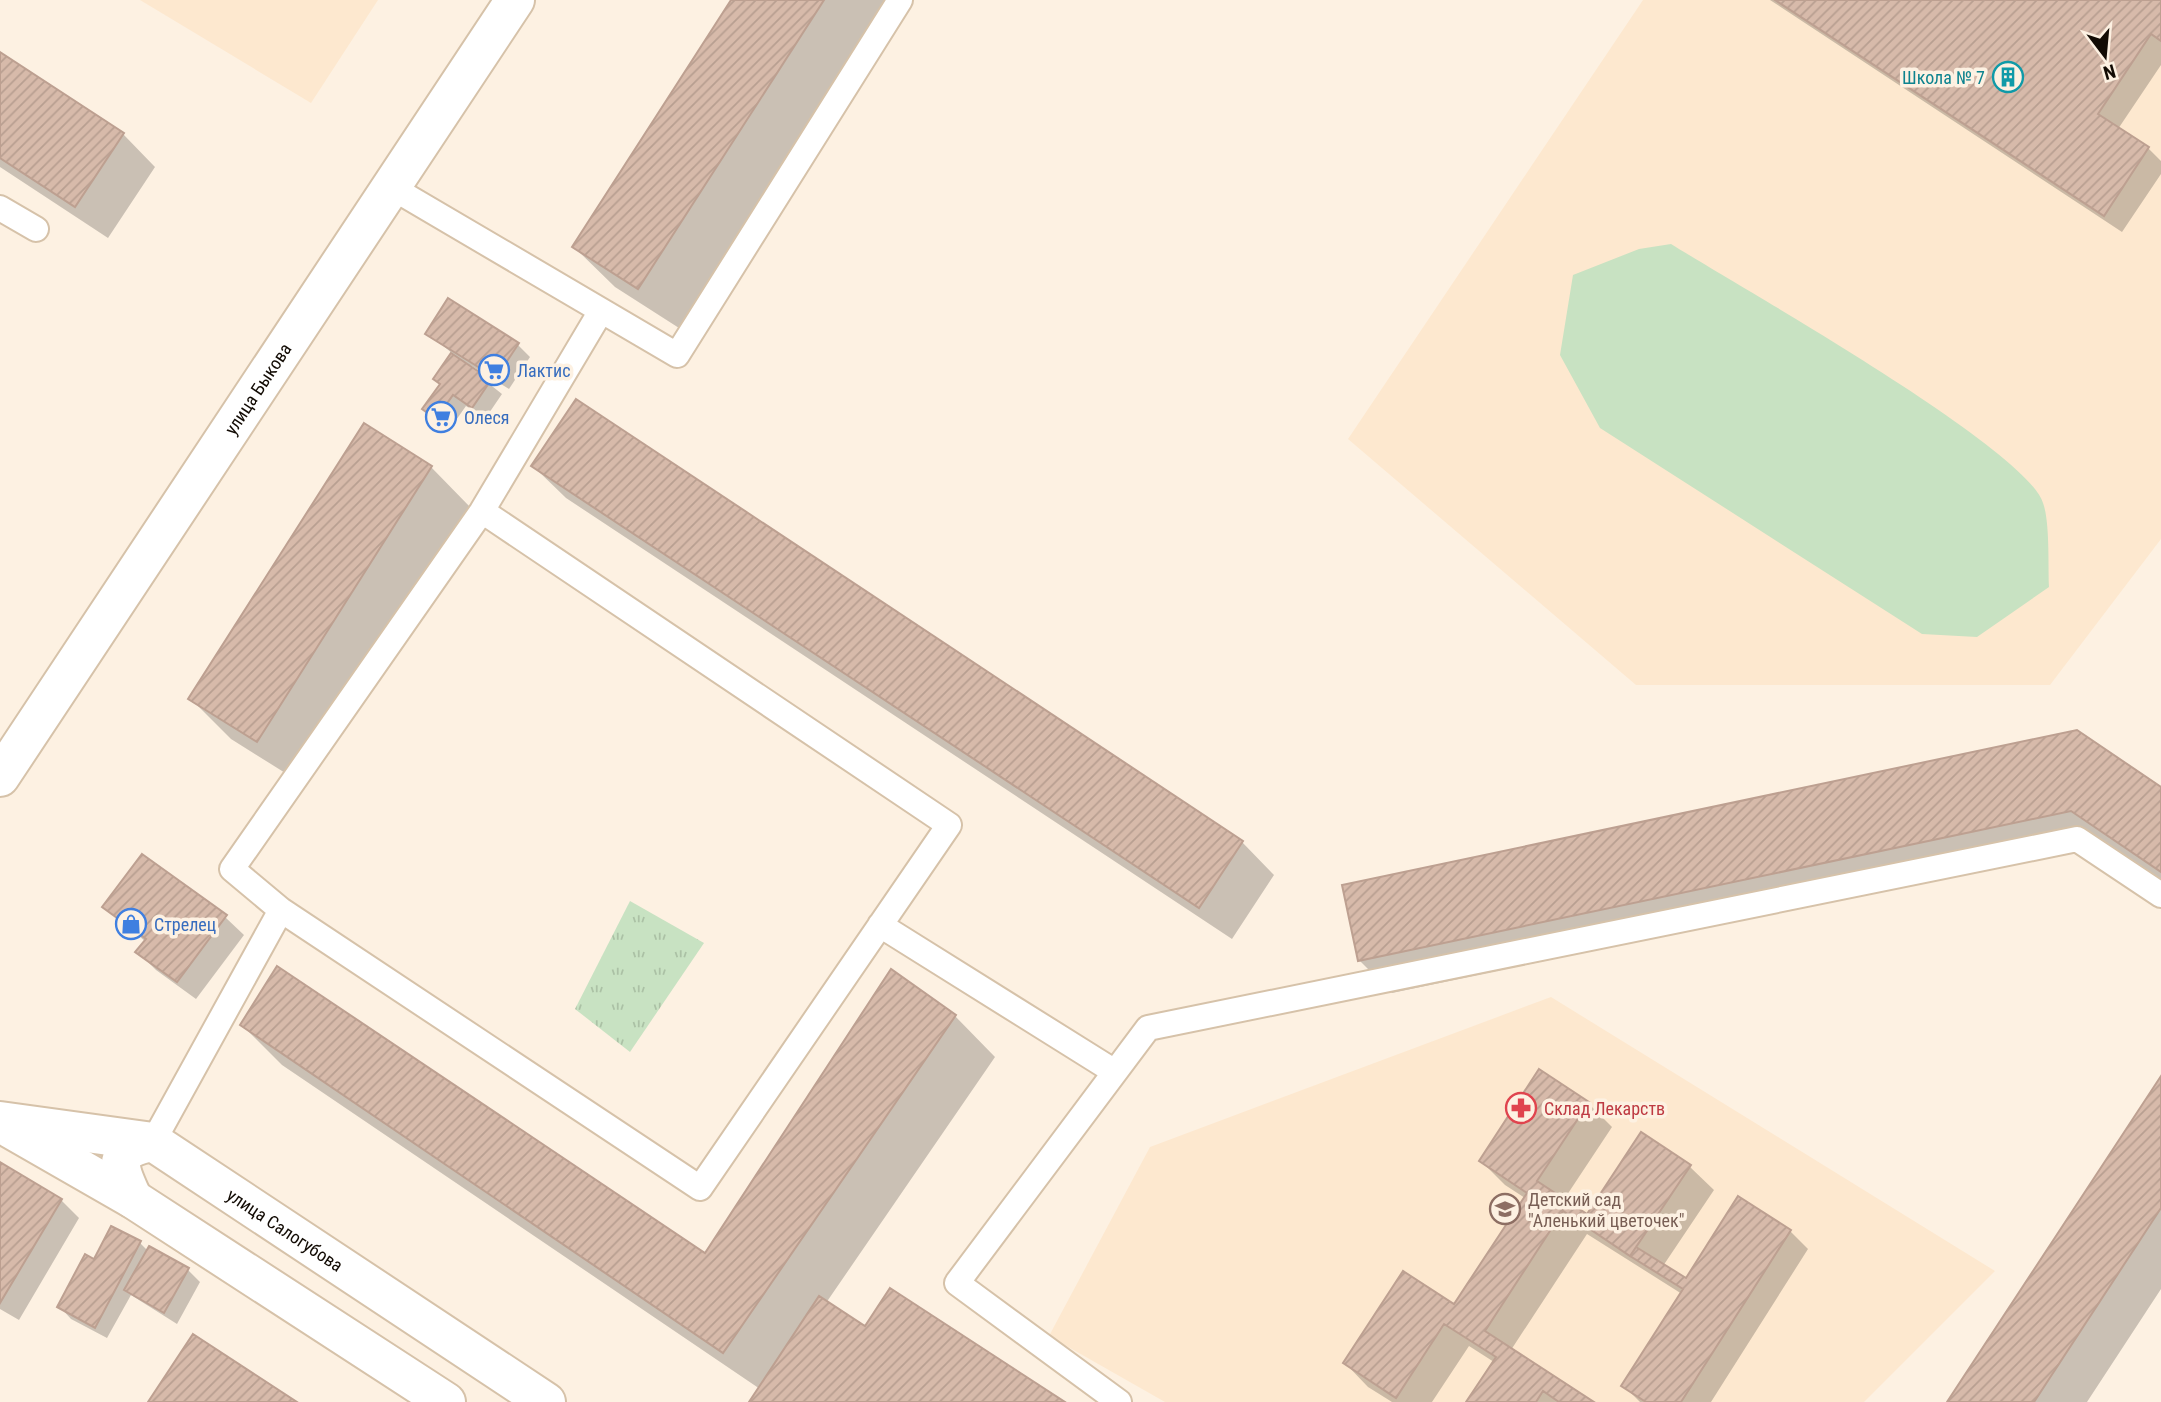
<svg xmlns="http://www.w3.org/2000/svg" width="2161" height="1402" font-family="'Roboto Condensed',sans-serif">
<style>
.built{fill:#fde8cf}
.grass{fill:url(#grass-tufts)}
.garden{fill:#c8e2c2}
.shadow{fill:#0003}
.building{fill:url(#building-hatch);stroke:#bda091;stroke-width:2}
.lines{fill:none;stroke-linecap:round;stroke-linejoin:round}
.service-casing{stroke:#d6c2a9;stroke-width:28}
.minor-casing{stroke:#d6c2a9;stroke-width:42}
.tertiary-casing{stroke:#d6c2a9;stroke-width:42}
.service{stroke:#fff;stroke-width:24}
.minor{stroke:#fff;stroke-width:38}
.tertiary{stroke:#fff;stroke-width:38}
.labels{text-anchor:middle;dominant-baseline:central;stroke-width:7;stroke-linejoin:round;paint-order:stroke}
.culture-label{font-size:18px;fill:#0d838f;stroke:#fdf1e2;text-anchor:end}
.shop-label{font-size:18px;fill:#366cbe;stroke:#fdf1e2;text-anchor:start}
.street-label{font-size:18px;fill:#120b04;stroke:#fdf1e2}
.health-label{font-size:18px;fill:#be3a42;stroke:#fdf1e2;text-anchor:start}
.education-label{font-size:18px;fill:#785e54;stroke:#fdf1e2;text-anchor:start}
</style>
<defs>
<pattern id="grass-tufts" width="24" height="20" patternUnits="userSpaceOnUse" patternTransform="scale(1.75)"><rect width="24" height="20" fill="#c8e2c2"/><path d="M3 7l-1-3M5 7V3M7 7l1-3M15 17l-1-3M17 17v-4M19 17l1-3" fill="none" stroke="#abc1a5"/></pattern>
<pattern id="building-hatch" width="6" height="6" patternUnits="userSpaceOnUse" patternTransform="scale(1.75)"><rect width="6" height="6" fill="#d7baaa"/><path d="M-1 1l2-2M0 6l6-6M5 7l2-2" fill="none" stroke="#b89f91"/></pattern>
</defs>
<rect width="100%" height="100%" fill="#fdf1e2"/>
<path class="built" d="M140,0H378L311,103Z
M1643,0H2161V539L2050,685H1636L1348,439Z
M1551,997L1995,1271L1864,1402H1165L1049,1336L1150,1147Z"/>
<path class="grass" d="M630,901L704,943L630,1052L575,1009Z"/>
<path class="garden" d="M1671,244C1733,283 2027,448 2043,503C2050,522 2048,565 2049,587L1977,637L1922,634L1600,428L1560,355L1573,275L1639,249Z"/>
<path class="shadow" d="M733,0H890L679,328L615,287L574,247Z
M1770,0H2161V65L2118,129L2148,148L2161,161V174L2122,232Z
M0,54L123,134L155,167L108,238L0,167Z
M428,333L518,345L530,357L509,389L470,365L468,367L502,394L485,419L466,406L449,430L425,409L441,386L435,379L453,354Z
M533,466L1242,842L1274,875L1232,939L566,498Z
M431,467L471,508L298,781L231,739L191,699Z
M2161,789V880L2105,843L1392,993L1359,960Z
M105,907L225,917L244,935L196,999L156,970L138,952L146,942Z
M955,1016L995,1057L826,1303L866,1328L1062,1402H751L760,1389L282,1065L242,1025L706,1255Z
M2161,1079V1289L2087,1402H1949Z
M1588,1103L1612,1127L1563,1201L1588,1217L1642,1135L1690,1167L1714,1190L1663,1266L1687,1281L1790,1231L1808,1249L1711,1402H1640L1624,1386L1682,1294L1587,1234L1511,1350L1590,1402H1468L1494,1362L1469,1346L1432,1402H1392L1368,1387L1345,1363L1454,1306L1525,1198L1505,1185L1481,1161Z
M0,1164L61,1200L79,1218L19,1320L0,1309Z
M140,1243L148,1251L188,1270L200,1282L177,1324L131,1295L107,1338L71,1319L59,1306Z"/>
<path class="building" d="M731,0H824L638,289L572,247Z
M1775,0H2161V41L2151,34L2098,114L2149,147L2104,216Z
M0,52L124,133L75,207L0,158Z
M448,298L519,343L496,378L425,334Z
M451,353L491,380L472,408L453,395L436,419L422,409L440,384L433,379Z
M576,399L1243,841L1199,908L531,466Z
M364,423L432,466L257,742L188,699Z
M2077,730L2161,787V872L2071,811L1358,961L1342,885Z
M142,854L227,915L177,982L135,952L146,939L102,907Z
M277,966L705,1253L891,969L956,1015L723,1353L240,1025Z
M1539,1069L1589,1102L1537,1181L1587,1214L1641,1132L1691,1165L1630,1256L1563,1211L1485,1331L1594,1402H1559L1543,1391L1536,1402H1466L1496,1357L1444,1324L1396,1398L1343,1363L1403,1271L1454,1304L1527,1193L1479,1161Z
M2161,1076V1208L2034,1402H1947Z
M0,1162L62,1199L0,1303Z
M1738,1196L1791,1230L1681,1402H1646L1621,1386L1683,1289L1630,1256L1636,1247L1686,1278Z
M111,1226L141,1241L95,1328L57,1307L85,1254L94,1259Z
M149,1246L189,1268L164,1313L124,1290Z
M890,1288L1065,1402H749L819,1296L865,1326Z
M193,1334L297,1402H148Z"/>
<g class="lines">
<g class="service-casing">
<path id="service" d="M391,187L677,355L900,0
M0,208L36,229
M482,511L601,311
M880,925L1115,1072
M153,1142L281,910L700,1188L949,825L482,511L232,869L281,910
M1119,1402L957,1283L1148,1028L2077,839L2161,895"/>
</g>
<g class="minor-casing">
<path id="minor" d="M133,1199C118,1167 110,1149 153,1142"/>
</g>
<g class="tertiary-casing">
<g id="tertiary">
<path id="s1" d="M0,777L515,0"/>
<path id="s2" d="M0,1121L153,1142L546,1402"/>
<path d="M11,1129L133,1199L446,1402"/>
</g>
</g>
<use href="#service" class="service"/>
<use href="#minor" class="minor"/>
<use href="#tertiary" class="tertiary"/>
</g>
<defs>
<g id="building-ring" transform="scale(1.575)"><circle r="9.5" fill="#fdf1e2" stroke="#0f9aa8" stroke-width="1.5"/><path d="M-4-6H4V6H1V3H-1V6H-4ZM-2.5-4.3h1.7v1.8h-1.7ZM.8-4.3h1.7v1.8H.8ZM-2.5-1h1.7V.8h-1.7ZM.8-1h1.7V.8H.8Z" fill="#0f9aa8"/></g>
<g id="supermarket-ring" transform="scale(1.575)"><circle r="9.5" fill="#fdf1e2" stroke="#3f7fe0" stroke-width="1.5"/><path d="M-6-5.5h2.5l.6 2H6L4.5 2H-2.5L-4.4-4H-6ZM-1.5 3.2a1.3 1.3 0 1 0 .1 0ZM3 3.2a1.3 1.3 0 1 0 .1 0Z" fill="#3f7fe0"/></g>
<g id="shop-ring" transform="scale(1.575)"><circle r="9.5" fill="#fdf1e2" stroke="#3f7fe0" stroke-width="1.5"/><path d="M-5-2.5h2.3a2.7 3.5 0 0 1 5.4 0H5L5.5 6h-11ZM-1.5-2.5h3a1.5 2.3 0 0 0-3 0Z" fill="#3f7fe0"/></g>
<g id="pharmacy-ring" transform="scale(1.575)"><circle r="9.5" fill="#fdf1e2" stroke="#e0444e" stroke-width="1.5"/><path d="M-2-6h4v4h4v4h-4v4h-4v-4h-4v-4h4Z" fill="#e0444e"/></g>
<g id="school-ring" transform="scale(1.575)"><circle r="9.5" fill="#fdf1e2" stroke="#8d6e63" stroke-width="1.5"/><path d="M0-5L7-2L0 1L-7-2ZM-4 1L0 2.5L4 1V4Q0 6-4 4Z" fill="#8d6e63"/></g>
</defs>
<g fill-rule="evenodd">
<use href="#building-ring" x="2008" y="77"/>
<use href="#supermarket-ring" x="494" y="370"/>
<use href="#supermarket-ring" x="441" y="417"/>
<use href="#shop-ring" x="131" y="924"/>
<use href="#pharmacy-ring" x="1521" y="1108"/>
<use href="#school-ring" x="1505" y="1209"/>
</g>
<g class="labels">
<g class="culture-label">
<text x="1985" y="77">Школа № 7</text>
</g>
<g class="shop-label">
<text x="517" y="370">Лактис</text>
<text x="464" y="417">Олеся</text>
<text x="154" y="924">Стрелец</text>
</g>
<g class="street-label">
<text stroke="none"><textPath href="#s1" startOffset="466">улица Быкова</textPath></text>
<text stroke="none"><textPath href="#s2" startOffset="313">улица Салогубова</textPath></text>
</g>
<g class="health-label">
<text x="1544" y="1108">Склад Лекарств</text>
</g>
<g class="education-label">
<text x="1528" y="1199">Детский сад<tspan x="1528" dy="21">"Аленький цветочек"</tspan></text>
</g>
</g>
<g transform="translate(2105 56) rotate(164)" stroke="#fdf1e2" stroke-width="5" paint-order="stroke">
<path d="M0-5L12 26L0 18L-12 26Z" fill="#120b04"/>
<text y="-10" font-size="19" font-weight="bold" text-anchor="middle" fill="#120b04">N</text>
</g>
</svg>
